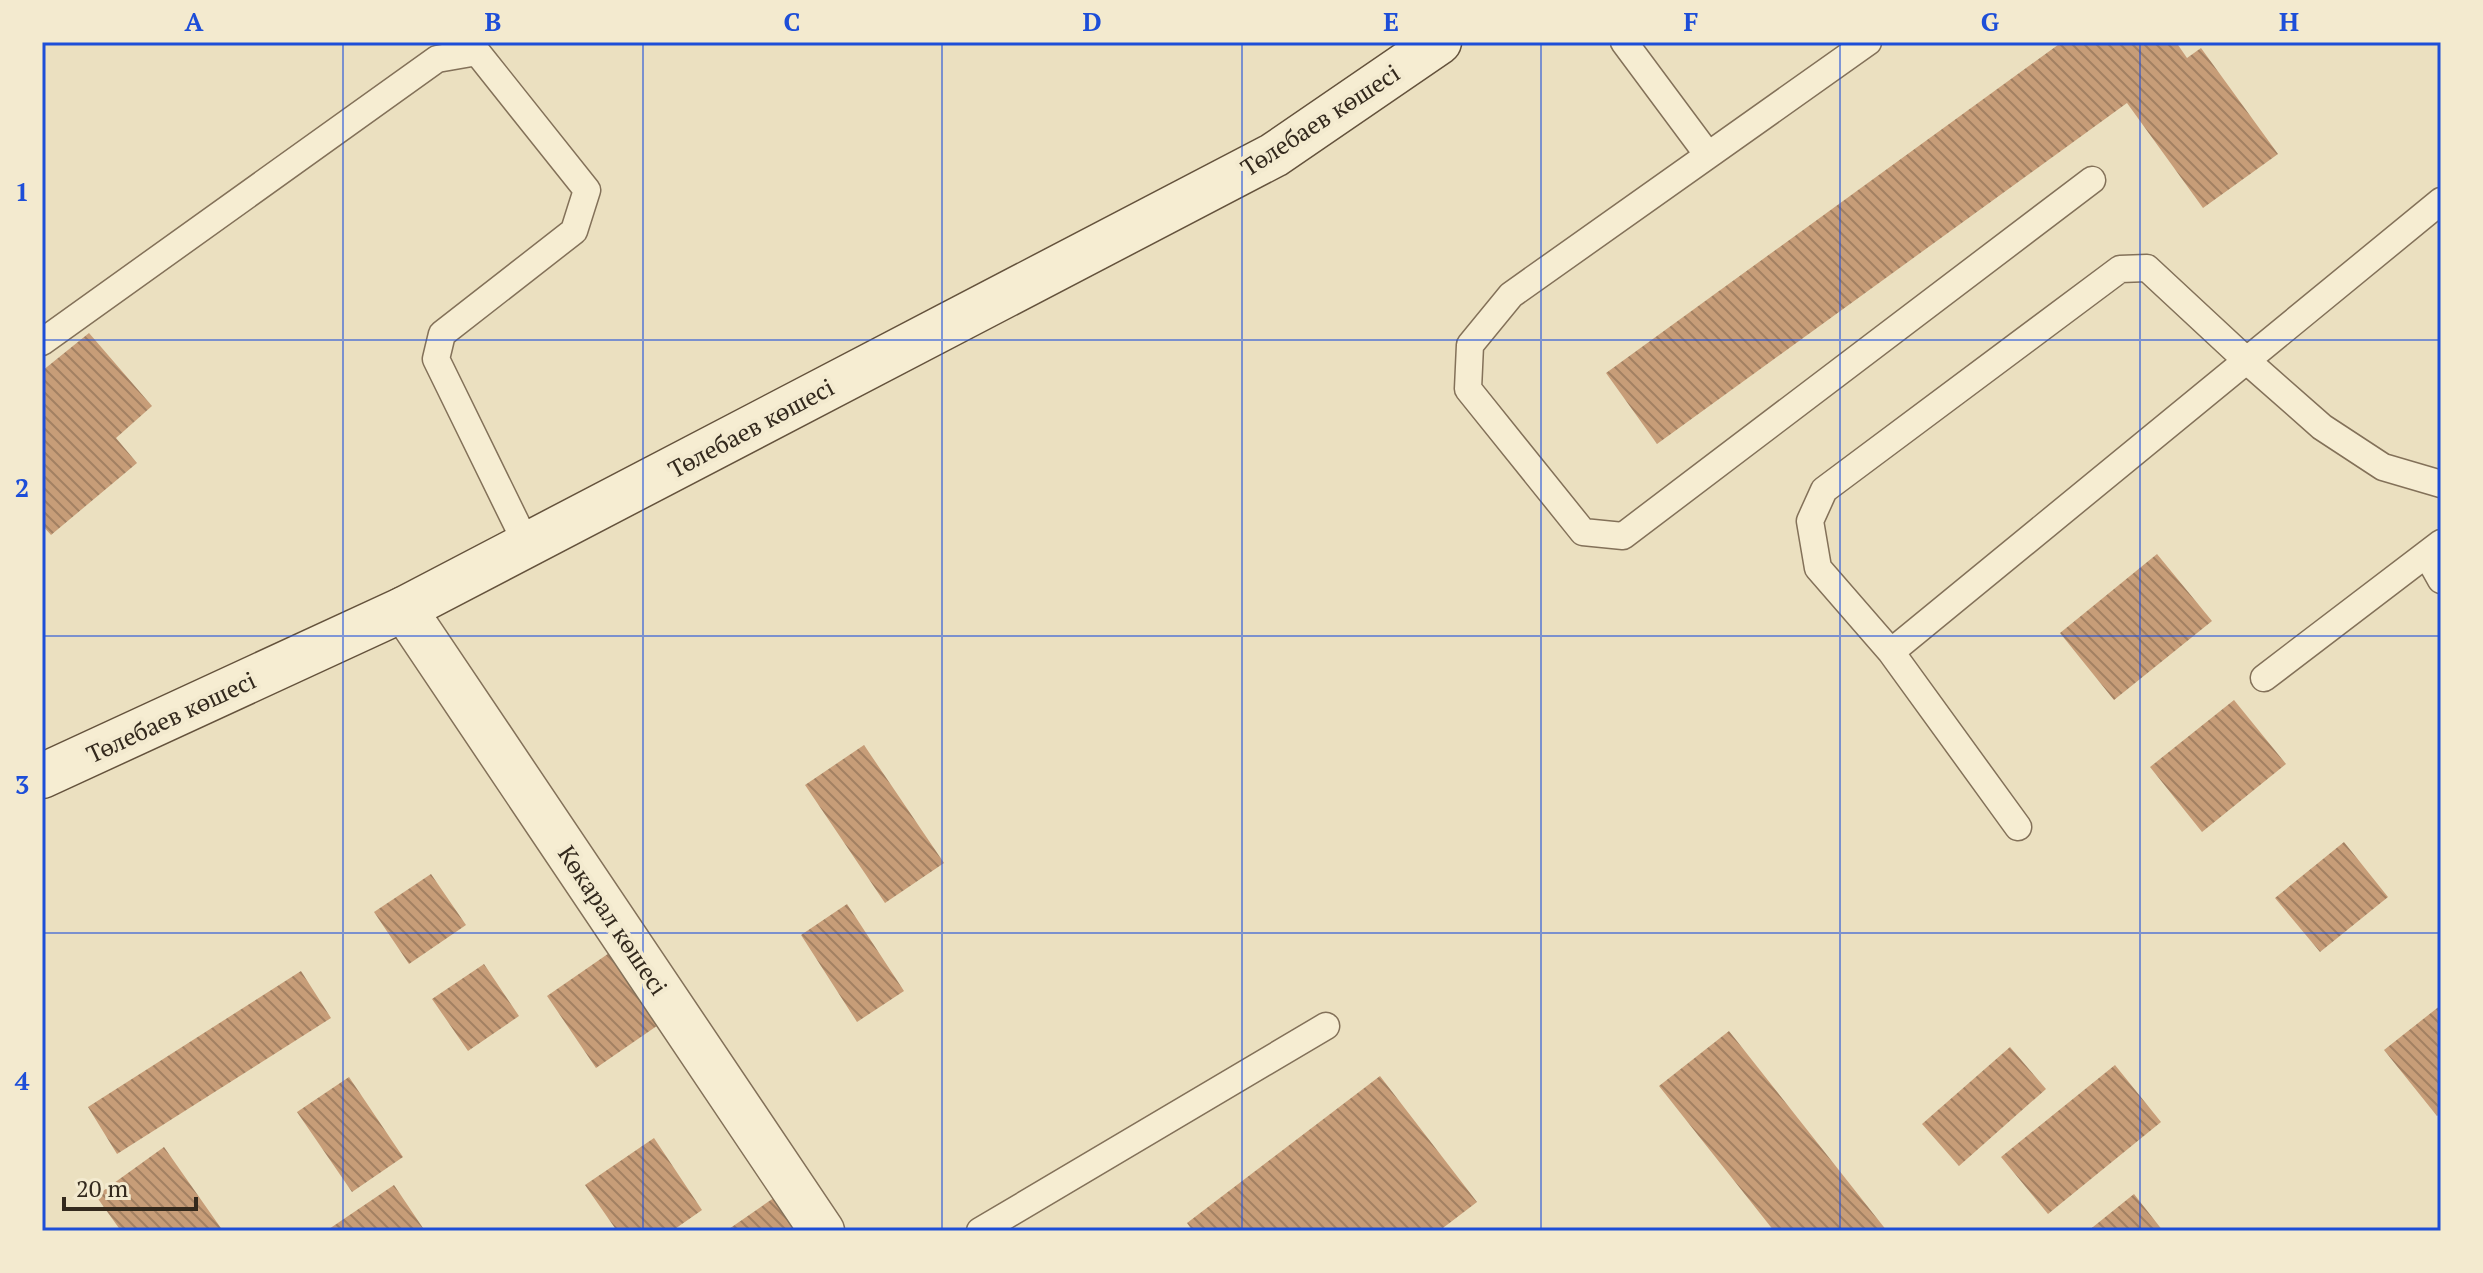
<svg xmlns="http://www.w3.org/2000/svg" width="2483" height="1273" font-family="'PT Serif',serif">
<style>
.building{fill:url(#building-back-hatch)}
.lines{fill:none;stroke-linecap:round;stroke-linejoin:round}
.lane-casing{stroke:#837159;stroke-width:29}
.street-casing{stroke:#837159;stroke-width:47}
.secondary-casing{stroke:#64523c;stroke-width:47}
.lane{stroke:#f6edd2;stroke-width:26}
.street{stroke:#f6edd2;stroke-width:44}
.secondary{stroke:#f6edd2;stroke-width:44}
.grid{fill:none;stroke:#1d4ed8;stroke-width:2;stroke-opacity:0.55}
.labels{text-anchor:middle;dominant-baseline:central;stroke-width:8;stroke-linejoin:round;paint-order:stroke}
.street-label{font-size:24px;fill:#33291d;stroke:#f3eacf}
.neatline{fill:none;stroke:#1d4ed8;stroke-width:3}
.grid-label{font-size:26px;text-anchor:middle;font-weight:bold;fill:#1d4ed8}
</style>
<defs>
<pattern id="building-back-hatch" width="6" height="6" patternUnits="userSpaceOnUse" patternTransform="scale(2)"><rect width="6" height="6" fill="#c79d78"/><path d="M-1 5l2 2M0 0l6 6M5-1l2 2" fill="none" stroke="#a28062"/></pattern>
</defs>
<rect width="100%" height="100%" fill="#ebe0c0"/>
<path class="building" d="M2062,42H2176L2187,58L2201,48L2278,154L2203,208L2127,103L1657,444L1606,373Z
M89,333L152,406L116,438L137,463L51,535L42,525V371Z
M2157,554L2212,621L2114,700L2060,633Z
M2234,700L2286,764L2202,832L2150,767Z
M864,745L944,863L885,903L805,785Z
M2344,842L2388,897L2320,952L2275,898Z
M431,874L466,925L409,964L374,912Z
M847,904L904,991L857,1022L801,935Z
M615,949L664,1021L596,1068L547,996Z
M484,964L519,1016L468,1051L432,999Z
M301,971L331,1018L117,1154L88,1107Z
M2441,1005V1113L2437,1116L2384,1050Z
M1729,1031L1887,1231H1774L1659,1086Z
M2010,1047L2046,1089L1959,1166L1922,1124Z
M2115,1065L2161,1122L2048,1214L2001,1157Z
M1380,1076L1477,1202L1439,1231H1193L1187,1223Z
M349,1077L403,1157L352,1192L297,1112Z
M654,1138L702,1210L672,1231H617L585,1185Z
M164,1147L223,1231H121L96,1196Z
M394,1185L425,1231H326Z
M2134,1194L2163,1231H2088Z
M778,1195L802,1231H726Z"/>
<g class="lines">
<g class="lane-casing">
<path id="lane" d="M1624,42L1708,155
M1868,42L1511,295L1470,345L1468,389L1583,532L1623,536L2092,180
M42,342L437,59L477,52L587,190L574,231L442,334L436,359L527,545
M2427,555L2441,580
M1891,652L2441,201
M2264,678L2441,543
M2018,827L1891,652L1818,568L1810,521L1824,490L2120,269L2147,268L2246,360L2322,427L2383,467L2441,484
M980,1231L1326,1026"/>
</g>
<g class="street-casing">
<path id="street" d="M404,609L822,1231"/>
</g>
<g class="secondary-casing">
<path id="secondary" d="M42,776L404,609L1274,155L1439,42"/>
</g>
<use href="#lane" class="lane"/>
<use href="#street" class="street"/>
<use href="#secondary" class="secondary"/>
</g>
<path class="grid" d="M343,42V1231M643,42V1231M942,42V1231M1242,42V1231M1541,42V1231M1840,42V1231M2140,42V1231M42,340H2441M42,636H2441M42,933H2441"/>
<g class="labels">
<g class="street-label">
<text transform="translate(1320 120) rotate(-33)">Төлебаев көшесі</text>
<text transform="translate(751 428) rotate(-28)">Төлебаев көшесі</text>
<text transform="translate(171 717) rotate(-25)">Төлебаев көшесі</text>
<text transform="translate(613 920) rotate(56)">Көкарал көшесі</text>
</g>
</g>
<rect width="2483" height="1273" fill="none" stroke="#f3eacf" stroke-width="88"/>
<path d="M64 1197v12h132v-12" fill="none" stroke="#33291d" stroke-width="4"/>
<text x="76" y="1197" font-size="24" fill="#33291d" stroke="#f3eacf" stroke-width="6" paint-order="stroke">20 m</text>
<rect x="44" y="44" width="2395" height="1185" class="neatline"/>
<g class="grid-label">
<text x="194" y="31">A</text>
<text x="493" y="31">B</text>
<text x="792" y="31">C</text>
<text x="1092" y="31">D</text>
<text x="1391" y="31">E</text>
<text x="1691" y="31">F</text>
<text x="1990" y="31">G</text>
<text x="2289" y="31">H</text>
<text x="22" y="201">1</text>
<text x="22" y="497">2</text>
<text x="22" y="794">3</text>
<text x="22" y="1090">4</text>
</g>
</svg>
